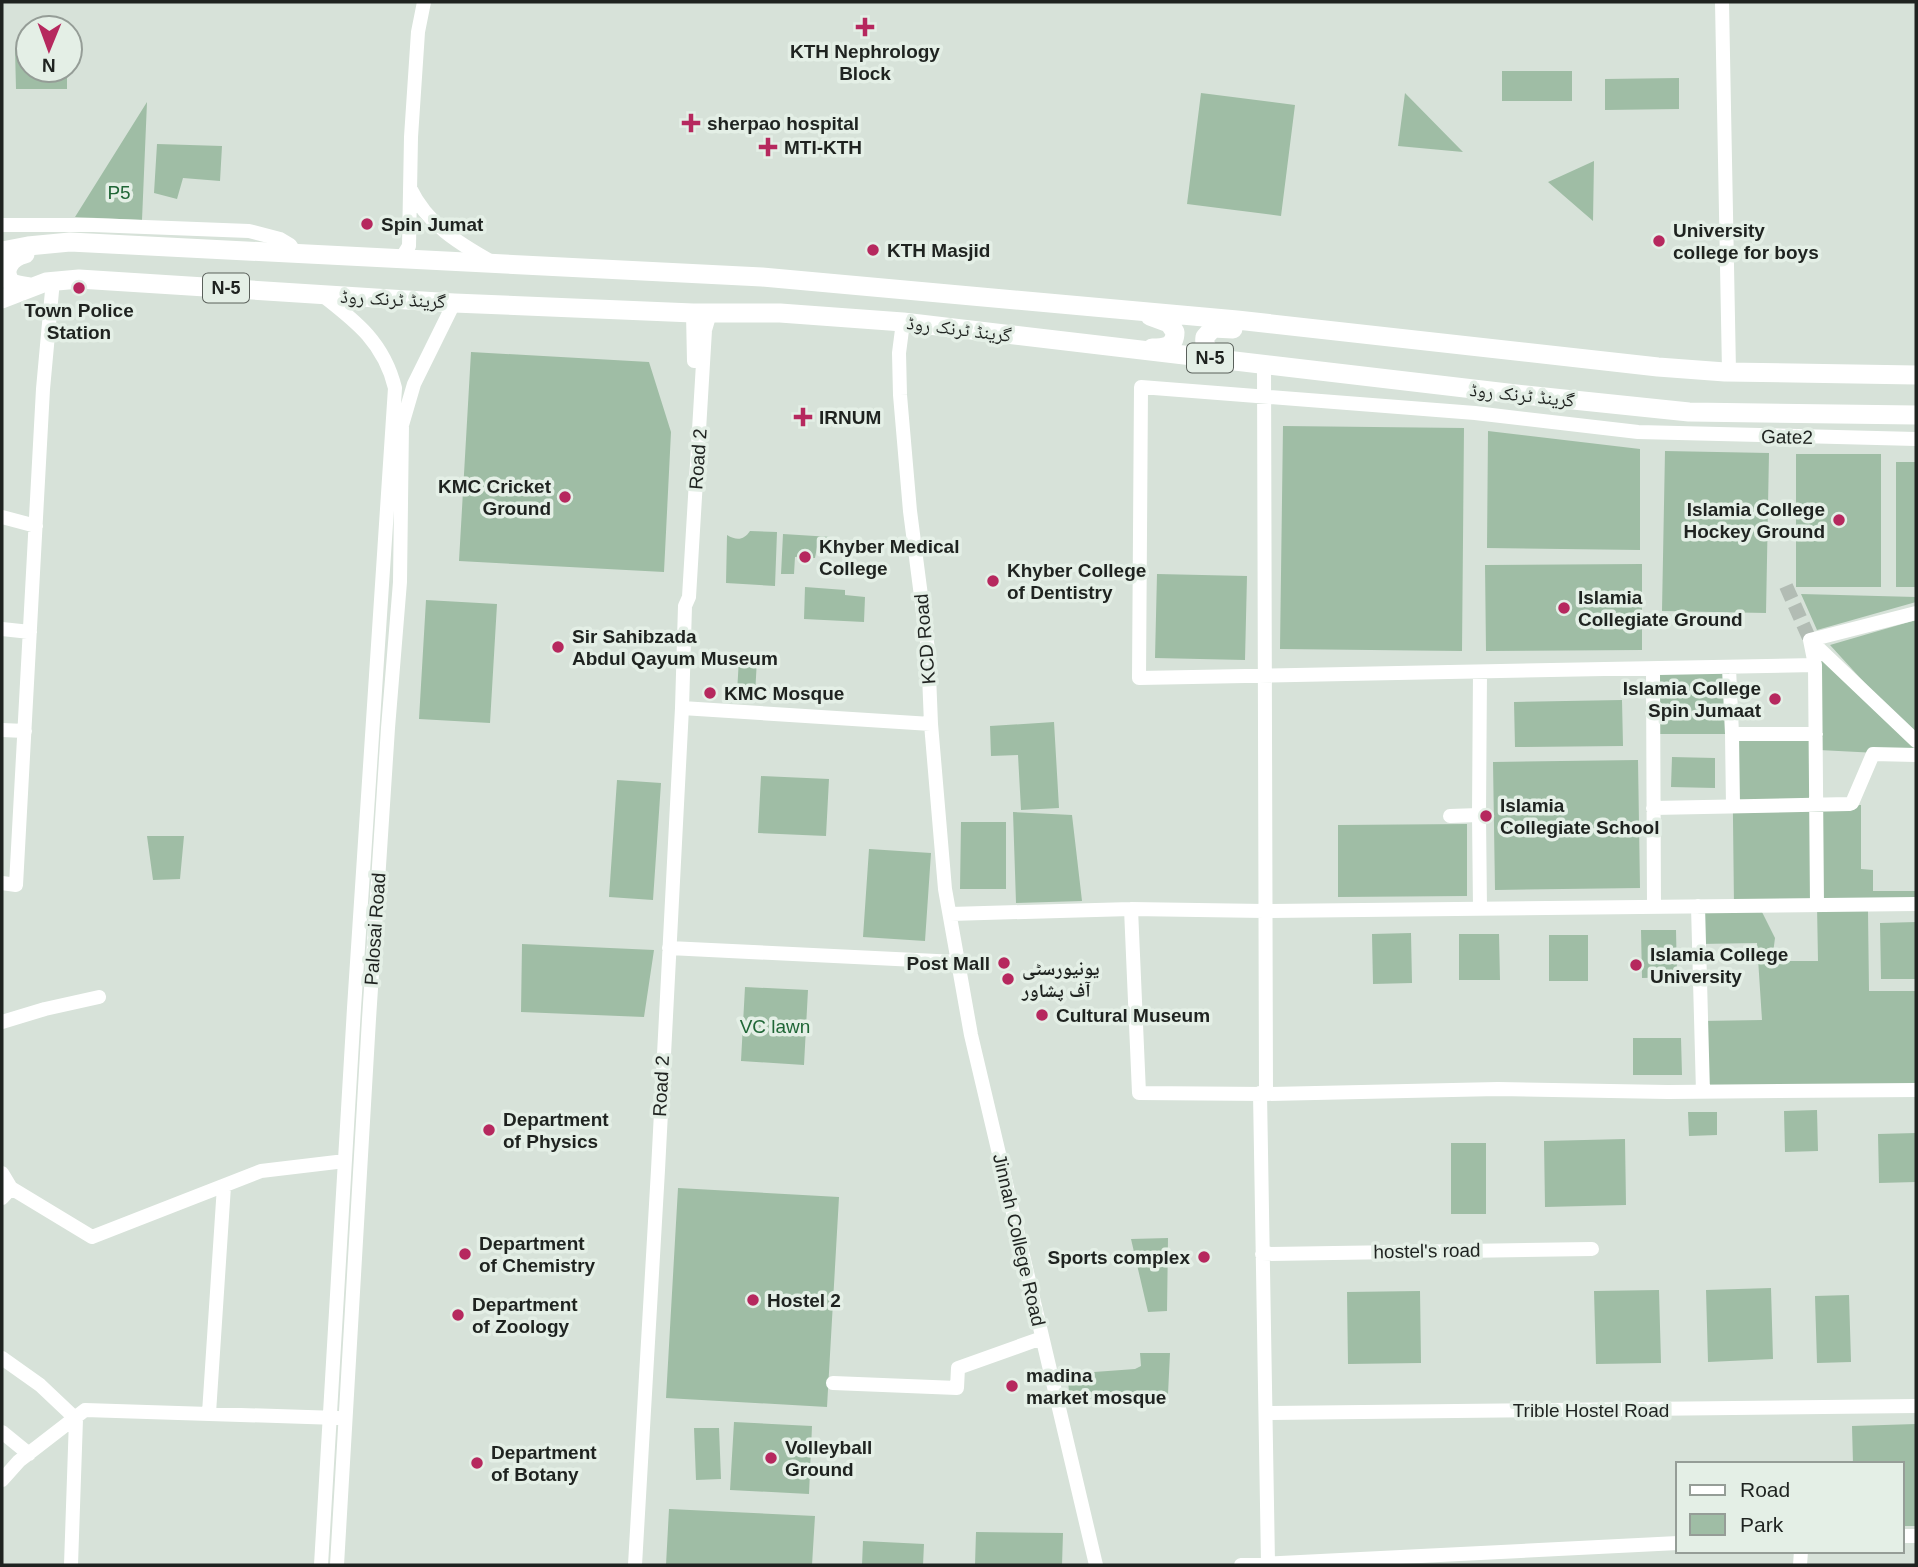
<svg xmlns="http://www.w3.org/2000/svg" width="1918" height="1567" font-family="Arial,'Noto Naskh Arabic',sans-serif">
<style>
.green{fill:#9fbda5;fill-rule:evenodd}
.lines{fill:none;stroke-linecap:round;stroke-linejoin:round}
.minor-tunnel{stroke:#b2bcb4;stroke-width:14;stroke-dasharray:14 7;stroke-linecap:butt}
.minor{stroke:#fff;stroke-width:14}
.highway{stroke:#fff;stroke-width:19}
.poi-dot{fill:#b6285e;stroke:#e4efe6;stroke-width:2.5}
.labels{text-anchor:middle;dominant-baseline:central;stroke-width:7;stroke-linejoin:round;paint-order:stroke}
.shield{fill:#e4efe6;stroke:#5a605b;stroke-width:2}
.shield-label{font-size:18px;font-weight:bold;fill:#1f2320}
.poi-label{font-size:19px;font-weight:bold;fill:#1f2320;stroke:#e4efe6;text-anchor:start}
.park-label{font-size:19px;fill:#1f6636;stroke:#e4efe6}
.street-label{font-size:19px;fill:#1f2320;stroke:#e4efe6}
</style>
<rect width="100%" height="100%" fill="#d7e2d9"/>
<path class="green" d="M15,49H28V70H67V89H16Z
M1502,71H1572V101H1502Z
M1679,78V109L1605,110V79Z
M1201,93L1295,105L1281,216L1187,204Z
M1405,93L1463,152L1398,146Z
M147,102L142,220L75,217Z
M157,144L222,146L220,181L183,178L177,199L154,193Z
M1594,161L1593,221L1548,182Z
M471,352L649,362L671,432L664,572L459,561Z
M1283,426L1464,428L1462,651L1280,649Z
M1488,431L1640,449V550L1487,548Z
M1665,451L1769,453L1766,613L1662,611Z
M1796,454H1881V587H1796Z
M1896,462H1916V587H1896Z
M750,531L777,532L775,586L726,583L727,535C737,541 744,540 750,531Z
M783,534L831,537L830,548L824,546L817,547L815,558L795,557L794,574H781Z
M1642,564V650L1486,651L1485,565Z
M1157,574L1247,576L1245,660L1155,658Z
M805,587L845,590V595L865,597L864,622L804,619Z
M1801,594L1916,597V602L1817,630Z
M426,600L497,604L490,723L419,719Z
M1916,620V739L1830,645Z
M1818,647L1916,741V755L1819,750V805H1861V869L1873,870V891H1916V904L1868,911L1869,991H1916V1090L1703,1092L1701,1021L1762,1020L1757,943L1700,944L1698,906H1734L1732,734H1653V669L1729,668L1732,734H1818ZM1817,905L1818,961H1772L1775,938L1759,906Z
M739,658L757,659L755,695L737,693Z
M1622,700L1623,746L1515,747L1514,702Z
M1054,722L1059,808L1021,810L1018,755L991,756L990,726Z
M1672,757L1715,758V788L1671,787Z
M1638,760L1640,888L1495,890L1493,762Z
M761,776L829,779L826,836L758,833Z
M617,780L661,783L653,900L609,897Z
M1013,812L1072,815L1082,901L1016,903Z
M961,822H1006V889H960Z
M1467,824V896L1338,897V825Z
M147,836H184L180,879L153,880Z
M869,849L931,853L925,941L863,937Z
M1916,922V979H1881L1880,923Z
M1676,930L1677,977L1642,978L1641,930Z
M1411,933L1412,983L1373,984L1372,934Z
M1459,934H1499L1500,980H1459Z
M1549,935H1588V981H1549Z
M522,944L654,950L644,1017L521,1012Z
M745,987L808,990L804,1065L741,1061Z
M1633,1038H1681L1682,1075H1633Z
M1817,1110L1818,1151L1785,1152L1784,1111Z
M1688,1112H1717V1135L1689,1136Z
M1916,1133V1182L1879,1183L1878,1134Z
M1625,1139L1626,1205L1545,1207L1544,1141Z
M1451,1143H1486V1214H1451Z
M678,1188L839,1197L827,1407L666,1398Z
M1168,1238L1167,1311L1148,1312L1131,1239Z
M1771,1288L1773,1359L1708,1362L1706,1290Z
M1659,1290L1661,1363L1596,1364L1594,1291Z
M1420,1291L1421,1363L1348,1364L1347,1292Z
M1849,1295L1851,1362L1817,1363L1815,1296Z
M1140,1353H1170L1168,1394L1157,1398L1070,1399L1067,1374L1135,1369L1141,1366Z
M734,1422L812,1426L809,1494L730,1490Z
M1916,1424V1526H1902V1464H1853L1852,1426Z
M694,1428H719L721,1479L696,1480Z
M669,1509L815,1516L812,1565H666Z
M976,1532L1063,1533L1062,1565H975Z
M863,1541L924,1544L923,1565H862Z"/>
<g class="lines">
<path class="minor-tunnel" d="M1786,586L1810,640"/>
<path class="minor" d="M1722,2L1729,371
M410,188C427,224 458,243 492,262
M2,225H93L249,231L280,239L290,245L296,254
M399,258L404,254L409,246L411,137L418,32L424,2
M693,313L694,361
M903,322L899,353L900,395L910,511L928,650L931,724L945,889L971,1035L1096,1565
M1264,364L1266,1094
M2,517L36,526
M2,629L30,632
M1811,641L1916,741
M1815,665L1139,678L1141,387L1475,413L1638,432L1916,439
M1729,668L1732,734H1816
M1653,669L1654,907
M682,708L931,724
M2,730L25,731
M1732,734L1733,806
M1653,808L1849,804L1852,803L1873,754L1916,755
M1479,815L1480,672
M1450,816L1479,815L1480,909
M2,883L16,885L43,389L53,280
M1817,905L1815,665L1810,640L1916,613
M1698,906L1703,1092
M1131,909L1139,1093L1266,1094L1498,1089L1668,1092L1916,1090
M950,914L1131,909L1264,911L1916,904
M669,948L957,962
M2,1022L45,1009L99,997
M1260,1093L1268,1563
M2,1173L11,1188L92,1237L261,1171L345,1161
M2,1198L11,1188
M1262,1254L1592,1249
M2,1358L40,1385L76,1419L71,1565
M833,1383L957,1388L958,1368L1042,1338
M209,1413L224,1186
M1266,1413L1916,1406
M2,1432L29,1454
M2,1480L19,1461L85,1410L338,1418
M1902,1536H1916
M321,1565L354,1008L395,388C384,343 357,322 322,295
M337,1565L369,1019L388,728L400,582L402,425L414,384L454,303
M635,1565L658,1170L682,708L685,606L689,597L705,330L710,313
M1241,1565L1678,1543
M1800,1565L1801,1551"/>
<path class="highway" d="M2,251L28,246L70,242L762,277L1237,320L1658,367L1725,372L1916,375
M25,254C11,257 0,272 12,283C17,285 24,286 30,287
M2,299L46,282L79,279L454,303L693,313H780L903,322L1516,394L1689,412L1916,415
M1150,316L1169,323L1175,332C1175,347 1164,348 1152,348
M1225,356C1213,354 1203,350 1205,337L1213,328L1233,329"/>
</g>
<g class="poi-dot">
<path d="M861.5 16.5h7v7h7v7h-7v7h-7v-7h-7v-7h7z"/>
<path d="M687.5 112.5h7v7h7v7h-7v7h-7v-7h-7v-7h7z"/>
<path d="M764.5 136.5h7v7h7v7h-7v7h-7v-7h-7v-7h7z"/>
<circle cx="367" cy="224" r="7"/>
<circle cx="1659" cy="241" r="7"/>
<circle cx="873" cy="250" r="7"/>
<circle cx="79" cy="288" r="7"/>
<path d="M799.5 406.5h7v7h7v7h-7v7h-7v-7h-7v-7h7z"/>
<circle cx="565" cy="497" r="7"/>
<circle cx="1839" cy="520" r="7"/>
<circle cx="805" cy="557" r="7"/>
<circle cx="993" cy="581" r="7"/>
<circle cx="1564" cy="608" r="7"/>
<circle cx="558" cy="647" r="7"/>
<circle cx="710" cy="693" r="7"/>
<circle cx="1775" cy="699" r="7"/>
<circle cx="1486" cy="816" r="7"/>
<circle cx="1004" cy="963" r="7"/>
<circle cx="1636" cy="965" r="7"/>
<circle cx="1008" cy="979" r="7"/>
<circle cx="1042" cy="1015" r="7"/>
<circle cx="489" cy="1130" r="7"/>
<circle cx="465" cy="1254" r="7"/>
<circle cx="1204" cy="1257" r="7"/>
<circle cx="753" cy="1300" r="7"/>
<circle cx="458" cy="1315" r="7"/>
<circle cx="1012" cy="1386" r="7"/>
<circle cx="771" cy="1458" r="7"/>
<circle cx="477" cy="1463" r="7"/>
</g>
<g class="labels">
<g class="shield">
<rect x="203" y="273.5" width="46" height="29" rx="5"/>
<rect x="1187" y="343.5" width="46" height="29" rx="5"/>
</g>
<g class="shield-label">
<text x="226" y="288">N-5</text>
<text x="1210" y="358">N-5</text>
</g>
<g class="poi-label">
<text x="865" y="51" text-anchor="middle">KTH Nephrology<tspan x="865" dy="22">Block</tspan></text>
<text x="707" y="123">sherpao hospital</text>
<text x="784" y="147">MTI-KTH</text>
<text x="381" y="224">Spin Jumat</text>
<text x="1673" y="230">University<tspan x="1673" dy="22">college for boys</tspan></text>
<text x="887" y="250">KTH Masjid</text>
<text x="79" y="310" text-anchor="middle">Town Police<tspan x="79" dy="22">Station</tspan></text>
<text x="819" y="417">IRNUM</text>
<text x="551" y="486" text-anchor="end">KMC Cricket<tspan x="551" dy="22">Ground</tspan></text>
<text x="1825" y="509" text-anchor="end">Islamia College<tspan x="1825" dy="22">Hockey Ground</tspan></text>
<text x="819" y="546">Khyber Medical<tspan x="819" dy="22">College</tspan></text>
<text x="1007" y="570">Khyber College<tspan x="1007" dy="22">of Dentistry</tspan></text>
<text x="1578" y="597">Islamia<tspan x="1578" dy="22">Collegiate Ground</tspan></text>
<text x="572" y="636">Sir Sahibzada<tspan x="572" dy="22">Abdul Qayum Museum</tspan></text>
<text x="1761" y="688" text-anchor="end">Islamia College<tspan x="1761" dy="22">Spin Jumaat</tspan></text>
<text x="724" y="693">KMC Mosque</text>
<text x="1500" y="805">Islamia<tspan x="1500" dy="22">Collegiate School</tspan></text>
<text x="1650" y="954">Islamia College<tspan x="1650" dy="22">University</tspan></text>
<text x="990" y="963" text-anchor="end">Post Mall</text>
<text x="1022" y="968">یونیورسٹی<tspan x="1022" dy="22">آف پشاور</tspan></text>
<text x="1056" y="1015">Cultural Museum</text>
<text x="503" y="1119">Department<tspan x="503" dy="22">of Physics</tspan></text>
<text x="479" y="1243">Department<tspan x="479" dy="22">of Chemistry</tspan></text>
<text x="1190" y="1257" text-anchor="end">Sports complex</text>
<text x="767" y="1300">Hostel 2</text>
<text x="472" y="1304">Department<tspan x="472" dy="22">of Zoology</tspan></text>
<text x="1026" y="1375">madina<tspan x="1026" dy="22">market mosque</tspan></text>
<text x="785" y="1447">Volleyball<tspan x="785" dy="22">Ground</tspan></text>
<text x="491" y="1452">Department<tspan x="491" dy="22">of Botany</tspan></text>
</g>
<g class="park-label">
<text x="119" y="192">P5</text>
<text x="775" y="1026">VC lawn</text>
</g>
<g class="street-label">
<text transform="translate(393 299) rotate(3)">گرینڈ ٹرنک روڈ</text>
<text transform="translate(959 329) rotate(7)">گرینڈ ٹرنک روڈ</text>
<text transform="translate(1522 395) rotate(6)">گرینڈ ٹرنک روڈ</text>
<text transform="translate(1787 437) rotate(1)">Gate2</text>
<text transform="translate(698 459) rotate(-86)">Road 2</text>
<text transform="translate(925 639) rotate(-95)">KCD Road</text>
<text transform="translate(375 929) rotate(-86)">Palosai Road</text>
<text transform="translate(661 1086) rotate(-87)">Road 2</text>
<text transform="translate(1019 1240) rotate(77)">Jinnah College Road</text>
<text transform="translate(1427 1251) rotate(-1)">hostel's road</text>
<text x="1591" y="1410">Trible Hostel Road</text>
</g>
</g>
<rect width="1918" height="1567" fill="none" stroke="#1f2320" stroke-width="7"/>
<rect x="1676" y="1462" width="228" height="91" fill="#e4efe6" stroke="#959d97" stroke-width="2"/>
<rect x="1690" y="1485" width="35" height="10" fill="#ffffff" stroke="#959d97" stroke-width="2"/>
<text x="1740" y="1497" font-size="21" fill="#1f2320">Road</text>
<rect x="1690" y="1514" width="35" height="21" fill="#9fbda5" stroke="#959d97" stroke-width="2"/>
<text x="1740" y="1532" font-size="21" fill="#1f2320">Park</text>
<g transform="translate(49 49) rotate(181)"><circle r="33" fill="#e4efe6" stroke="#959d97" stroke-width="2"/>
<path d="M0-5L12 26L0 18L-12 26Z" fill="#b6285e"/>
<text y="-10" font-size="19" font-weight="bold" text-anchor="middle" fill="#1f2320">N</text>
</g>
</svg>
